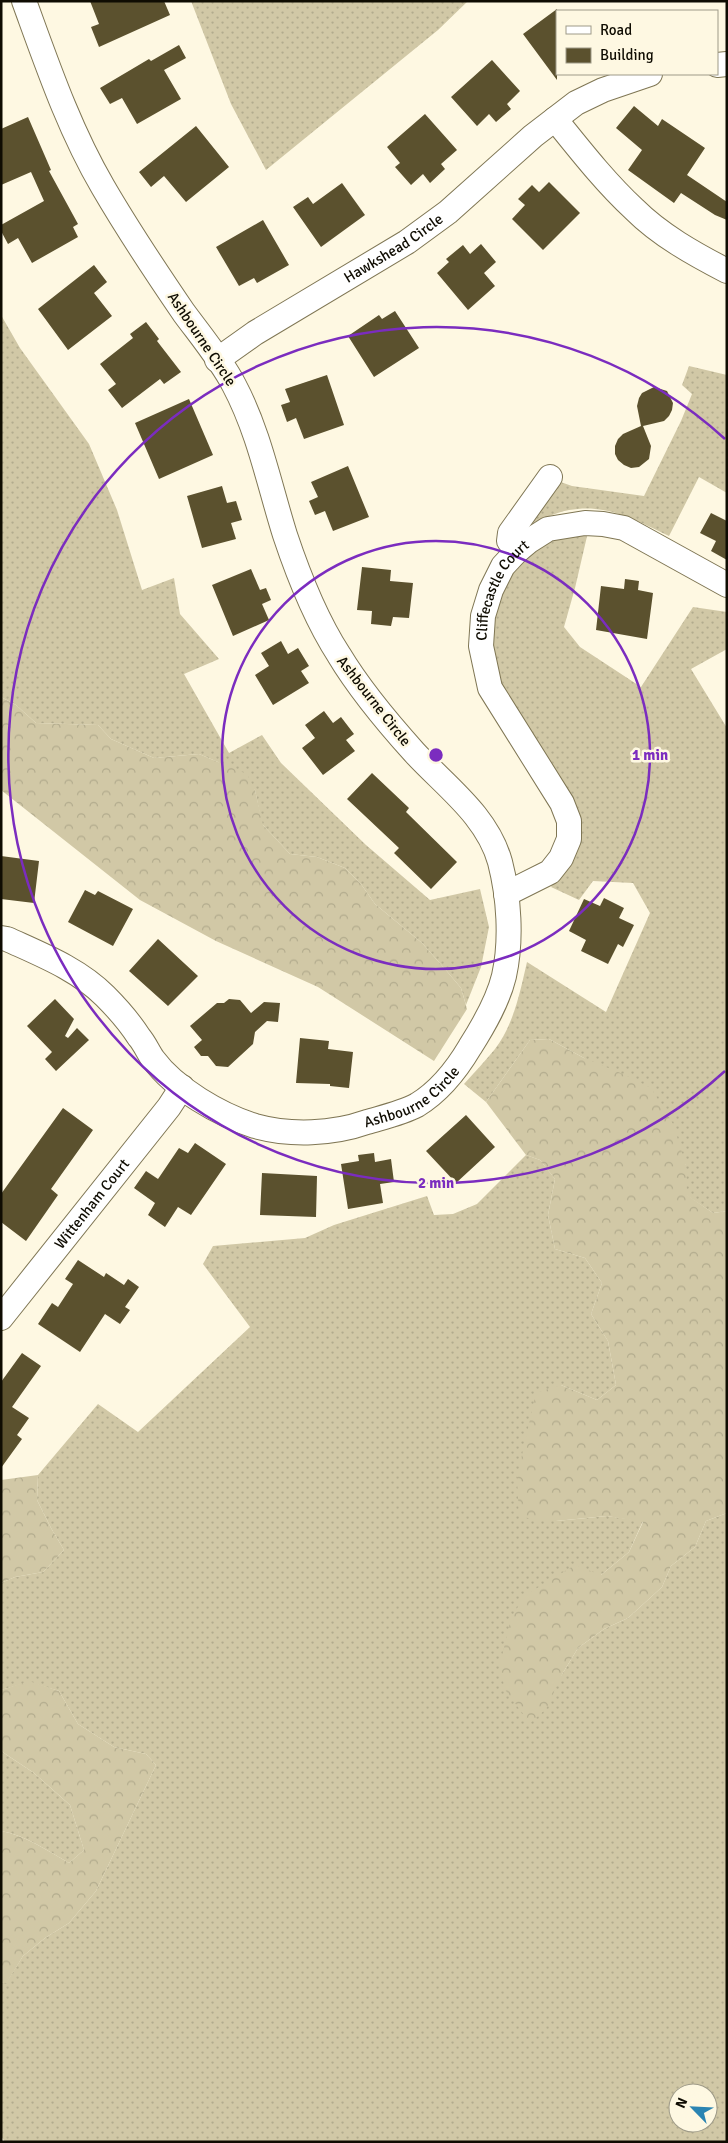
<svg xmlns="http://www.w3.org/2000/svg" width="728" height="2143" font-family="Signika,sans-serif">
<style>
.grass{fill:url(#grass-dots);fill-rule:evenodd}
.forest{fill:url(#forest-crowns)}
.building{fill:#5b512e}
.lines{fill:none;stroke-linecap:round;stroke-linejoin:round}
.minor-casing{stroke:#7f7654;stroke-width:26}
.minor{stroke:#fff;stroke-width:24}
.ring{fill:none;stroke:#7b2cbf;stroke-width:2.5}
.labels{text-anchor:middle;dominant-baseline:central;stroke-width:5;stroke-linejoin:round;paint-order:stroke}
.street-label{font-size:15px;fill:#0f0c02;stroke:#fef8e2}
.centre{fill:#7b2cbf;stroke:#fef8e2;stroke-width:2.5}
.ring-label{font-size:15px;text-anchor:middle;font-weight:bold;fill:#7b2cbf;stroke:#fef8e2;stroke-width:5;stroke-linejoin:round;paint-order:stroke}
</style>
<defs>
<pattern id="grass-dots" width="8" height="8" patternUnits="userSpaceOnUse" patternTransform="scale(1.25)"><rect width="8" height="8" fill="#d1c8a6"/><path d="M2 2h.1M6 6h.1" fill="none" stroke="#b2ab8d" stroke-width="1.8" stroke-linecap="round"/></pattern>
<pattern id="forest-crowns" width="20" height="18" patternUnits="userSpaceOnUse" patternTransform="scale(1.25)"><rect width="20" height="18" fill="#d1c8a6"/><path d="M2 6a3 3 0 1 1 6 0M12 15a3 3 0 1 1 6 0" fill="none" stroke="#b2ab8d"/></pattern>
</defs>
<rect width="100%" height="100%" fill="#fef8e2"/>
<path class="grass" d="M191,1H468L438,30L266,170L231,104Z
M1,315L20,348L89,444L117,510L142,590L174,578L180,614L219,659L184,674L229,753L262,735L281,763L366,845L430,900L480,889L489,927L481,967L466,1005L461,988L445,969L422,943L375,904L361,884L345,868L317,857L290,854L262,824L255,790L218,762L199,754L154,758L111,739L98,725L36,723L16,705L1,697Z
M689,366L727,375V493L699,477L669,536C636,520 607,503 569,510C554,513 539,521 525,526L555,480L572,486L644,496L681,421L692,394L682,385Z
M588,532L575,588L564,627L580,647L641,687L693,607L727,612V649L691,669L727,728V1211L713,1213L686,1195V1165L584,1058L549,1039L530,1040L486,1102L464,1084C474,1073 485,1061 495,1049C514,1024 520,992 527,962L606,1012L650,913L633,883L593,881L579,900L551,887L568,863L575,848L517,713L498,677L491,652L493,624L506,581L518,564L548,539Z
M526,1155L540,1160L555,1179L548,1215L555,1249L585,1258L602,1283L591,1314L608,1341L616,1385L597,1400L561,1385L556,1521L607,1516L643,1521L629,1552L601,1575L561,1676L578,1648L604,1629L628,1618L662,1587L671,1566L695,1547L706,1521L727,1513V2142H5L1,2136V1983H6L23,1956L45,1938L69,1923L96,1891L156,1765L146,1754L114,1747L78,1724L59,1691L29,1682L1,1690V1583L15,1577L43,1572L64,1550L51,1528L37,1500L38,1475L98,1404L138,1432L250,1327L203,1264L213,1246L305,1238L334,1225L427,1196L434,1215L453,1214L477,1204ZM678,2093H708V2123H678Z
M1,1751L34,1773L70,1805L84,1850L69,1863C48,1851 25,1835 1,1831Z"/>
<path class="forest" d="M1,697L16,705L36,723L98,725L111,739L154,758L199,754L247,774L255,790L263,825L290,854L317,857L345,868L361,884L375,904L422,943L445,969L461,988L467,1009L434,1061L318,987L216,941L140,900L1,790Z
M549,1039L584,1058L623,1074L651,1088L673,1124L686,1165L687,1195L713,1213L727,1211V1513L706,1521L695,1547L671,1566L662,1587L628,1618L604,1629L578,1648L561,1676L546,1709L530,1723L506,1691L499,1668L511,1619L524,1596L575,1565L601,1575L629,1552L643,1522L607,1516L556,1521L519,1517L517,1477L536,1393L561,1385L597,1400L616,1385L608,1341L591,1314L602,1283L585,1258L555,1249L548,1215L555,1179L540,1160L526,1155L486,1102L530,1040Z
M38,1475L37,1500L51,1528L64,1550L43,1572L15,1577L1,1583V1480Z
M29,1681L59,1691L78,1724L114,1747L146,1754L156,1765L96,1891L69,1923L45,1938L23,1956L6,1984L1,1983V1831C25,1835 48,1851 69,1863L84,1850L70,1805L34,1773L1,1751V1690Z"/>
<path class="building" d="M90,1H164L170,15L99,47L91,27L99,24Z
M557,9V80L523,34Z
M179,45L186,58L164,70L181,99L137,124L122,98L110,104L100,88L149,59L151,61Z
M492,60L520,91L507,104L511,109L496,122L489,114L477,126L451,97Z
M634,106L658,126L662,119L705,148L687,175L727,202V220L715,215L681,193L674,203L628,170L642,150L616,128Z
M425,114L457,150L441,164L445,169L430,183L423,174L411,185L395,167L400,163L387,147Z
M28,117L51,170L49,171L78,224L73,227L78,237L32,263L18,238L8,244L1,231V225L44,201L31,172L1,185V129Z
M196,126L229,167L186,202L164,176L151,187L139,172Z
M549,182L580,213L543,250L512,219L525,205L518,199L532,185L539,192Z
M342,183L365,215L321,247L293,207L308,197L313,204Z
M263,220L289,265L257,283L254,278L239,286L216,247Z
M481,244L496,262L484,273L495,286L468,310L437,273L449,262L446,259L463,245L470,254Z
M94,265L107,282L94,293L112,316L68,350L38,309Z
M395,311L419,348L374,377L348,336L379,315L382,319Z
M146,322L159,339L157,341L181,372L164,384L160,379L122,408L108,390L116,384L100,364L133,338L130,334Z
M327,375L344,425L304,439L296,418L287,422L281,405L290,402L285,389Z
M654,387L667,391L673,403L672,410L669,416L664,421L643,426L651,446L649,459L639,467L631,468L624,465L618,460L615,454V446L618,439L623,434L641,426L637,406L639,398L642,393Z
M189,399L213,455L159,479L135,423Z
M348,466L369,517L333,531L325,511L315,515L309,501L318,497L311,482Z
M222,486L227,503L236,501L242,520L231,523L236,539L202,548L187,496Z
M711,513L727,521V560L711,551L716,541L700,533Z
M362,567L391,570L390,581L413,583L409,618L393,617L391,626L371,624L372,611L357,610Z
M251,569L260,590L266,588L271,600L262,604L269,620L233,636L212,585Z
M625,579L639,581L638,590L653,593L647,639L596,630L601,586L624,589Z
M281,641L288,654L298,648L309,666L301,671L309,683L273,705L255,675L269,666L261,653Z
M324,711L333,723L341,717L354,734L346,740L355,751L323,775L302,748L315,738L305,725Z
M372,773L409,808L406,812L457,862L431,889L394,853L399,848L347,799Z
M1,856L39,861L34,903L1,899Z
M85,890L95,895L98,891L133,909L113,946L68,922Z
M604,898L624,908L619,918L634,925L623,947L618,944L608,964L581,951L586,940L569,931L584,899L600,906Z
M158,939L198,976L168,1006L129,971Z
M55,999L74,1019L65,1036L68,1038L77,1028L89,1040L56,1071L45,1059L52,1052L27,1026Z
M229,999L240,1000L251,1013L264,1002L280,1003L278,1022L267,1021L255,1032L253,1044L228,1067L216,1066L208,1056H201L194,1047L202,1040L190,1026L217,1003H224Z
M300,1038L329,1041L328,1049L353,1052L349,1088L330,1086V1084L296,1083Z
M63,1108L93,1130L51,1189L58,1195L26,1241L1,1222V1194Z
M466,1115L495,1147L456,1183L426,1151Z
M195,1143L226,1164L191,1215L178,1207L165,1227L148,1215L155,1203L134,1188L146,1171L158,1179L179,1148L188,1153Z
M374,1153L375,1162L391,1159L394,1182L380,1184L383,1203L348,1209L341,1164L359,1161L358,1155Z
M262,1173L317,1176L316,1217L260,1215Z
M78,1260L104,1277L106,1273L124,1285L128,1279L139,1287L125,1307L130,1310L120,1324L105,1314L80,1352L38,1324L52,1303L58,1307L73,1284L65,1279Z
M22,1353L41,1366L12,1407L29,1418L17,1435L22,1439L1,1468V1382Z"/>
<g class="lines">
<g class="minor-casing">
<g id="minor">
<path d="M717,65L727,64"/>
<path d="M555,119C580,150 605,182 634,209C660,235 694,254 727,271"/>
<path id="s1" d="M217,360L255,333L407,242L448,212L533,136L576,103L603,90L650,74"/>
<path d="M517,551L509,541L510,533L550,477"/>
<path id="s2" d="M506,894L550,872L561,858L569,839V821L562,803L490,688L481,646L483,616L491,590L503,566L517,551L529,541L548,529L585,523L603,524L624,528L727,585"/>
<path id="s3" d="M1,938L7,939C42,955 78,969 105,996C117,1008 130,1023 139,1037C145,1044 148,1052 153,1059C175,1089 220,1115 255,1126C291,1136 333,1134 367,1122C384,1117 402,1113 417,1105C440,1091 457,1069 470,1047C484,1025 498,1001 504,976C512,940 509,897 500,862C487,815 445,786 414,752C387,722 360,690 339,655C315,618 299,577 285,535C269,484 259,432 234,385C221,360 201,336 184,313C156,272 128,230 103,187C69,129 47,64 24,1"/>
<path id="s4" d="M1,1318L169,1107L182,1087"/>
</g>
</g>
<use href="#minor" class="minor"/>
</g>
<g class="ring">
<circle cx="436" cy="755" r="214"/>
<path d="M725 1071A428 428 0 1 1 725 439"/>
</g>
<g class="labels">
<g class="street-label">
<text stroke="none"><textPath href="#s1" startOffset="209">Hawkshead Circle</textPath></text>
<text transform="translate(202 339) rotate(56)">Ashbourne Circle</text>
<text stroke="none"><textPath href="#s2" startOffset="365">Cliffecastle Court</textPath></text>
<text transform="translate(374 701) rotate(52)">Ashbourne Circle</text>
<text stroke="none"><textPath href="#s3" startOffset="489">Ashbourne Circle</textPath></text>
<text stroke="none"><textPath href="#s4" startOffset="146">Wittenham Court</textPath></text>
</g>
</g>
<circle cx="436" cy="755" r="8" class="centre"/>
<g class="ring-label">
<text x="650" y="760">1 min</text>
<text x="436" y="1188">2 min</text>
</g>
<rect width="728" height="2143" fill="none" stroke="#0f0c02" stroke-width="5"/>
<rect x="556" y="10" width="162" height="65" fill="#fef8e2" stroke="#9e9a88"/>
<rect x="566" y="26" width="25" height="8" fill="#ffffff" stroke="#9e9a88"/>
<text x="600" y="35" font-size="15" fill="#0f0c02">Road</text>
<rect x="566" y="48" width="25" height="15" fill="#5b512e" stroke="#9e9a88"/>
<text x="600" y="60" font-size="15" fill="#0f0c02">Building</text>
<g transform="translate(693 2108) rotate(294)"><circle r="24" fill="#fef8e2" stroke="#9e9a88"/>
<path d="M0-4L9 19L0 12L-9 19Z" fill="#2a84b2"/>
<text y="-8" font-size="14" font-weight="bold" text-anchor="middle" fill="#0f0c02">N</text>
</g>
</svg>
